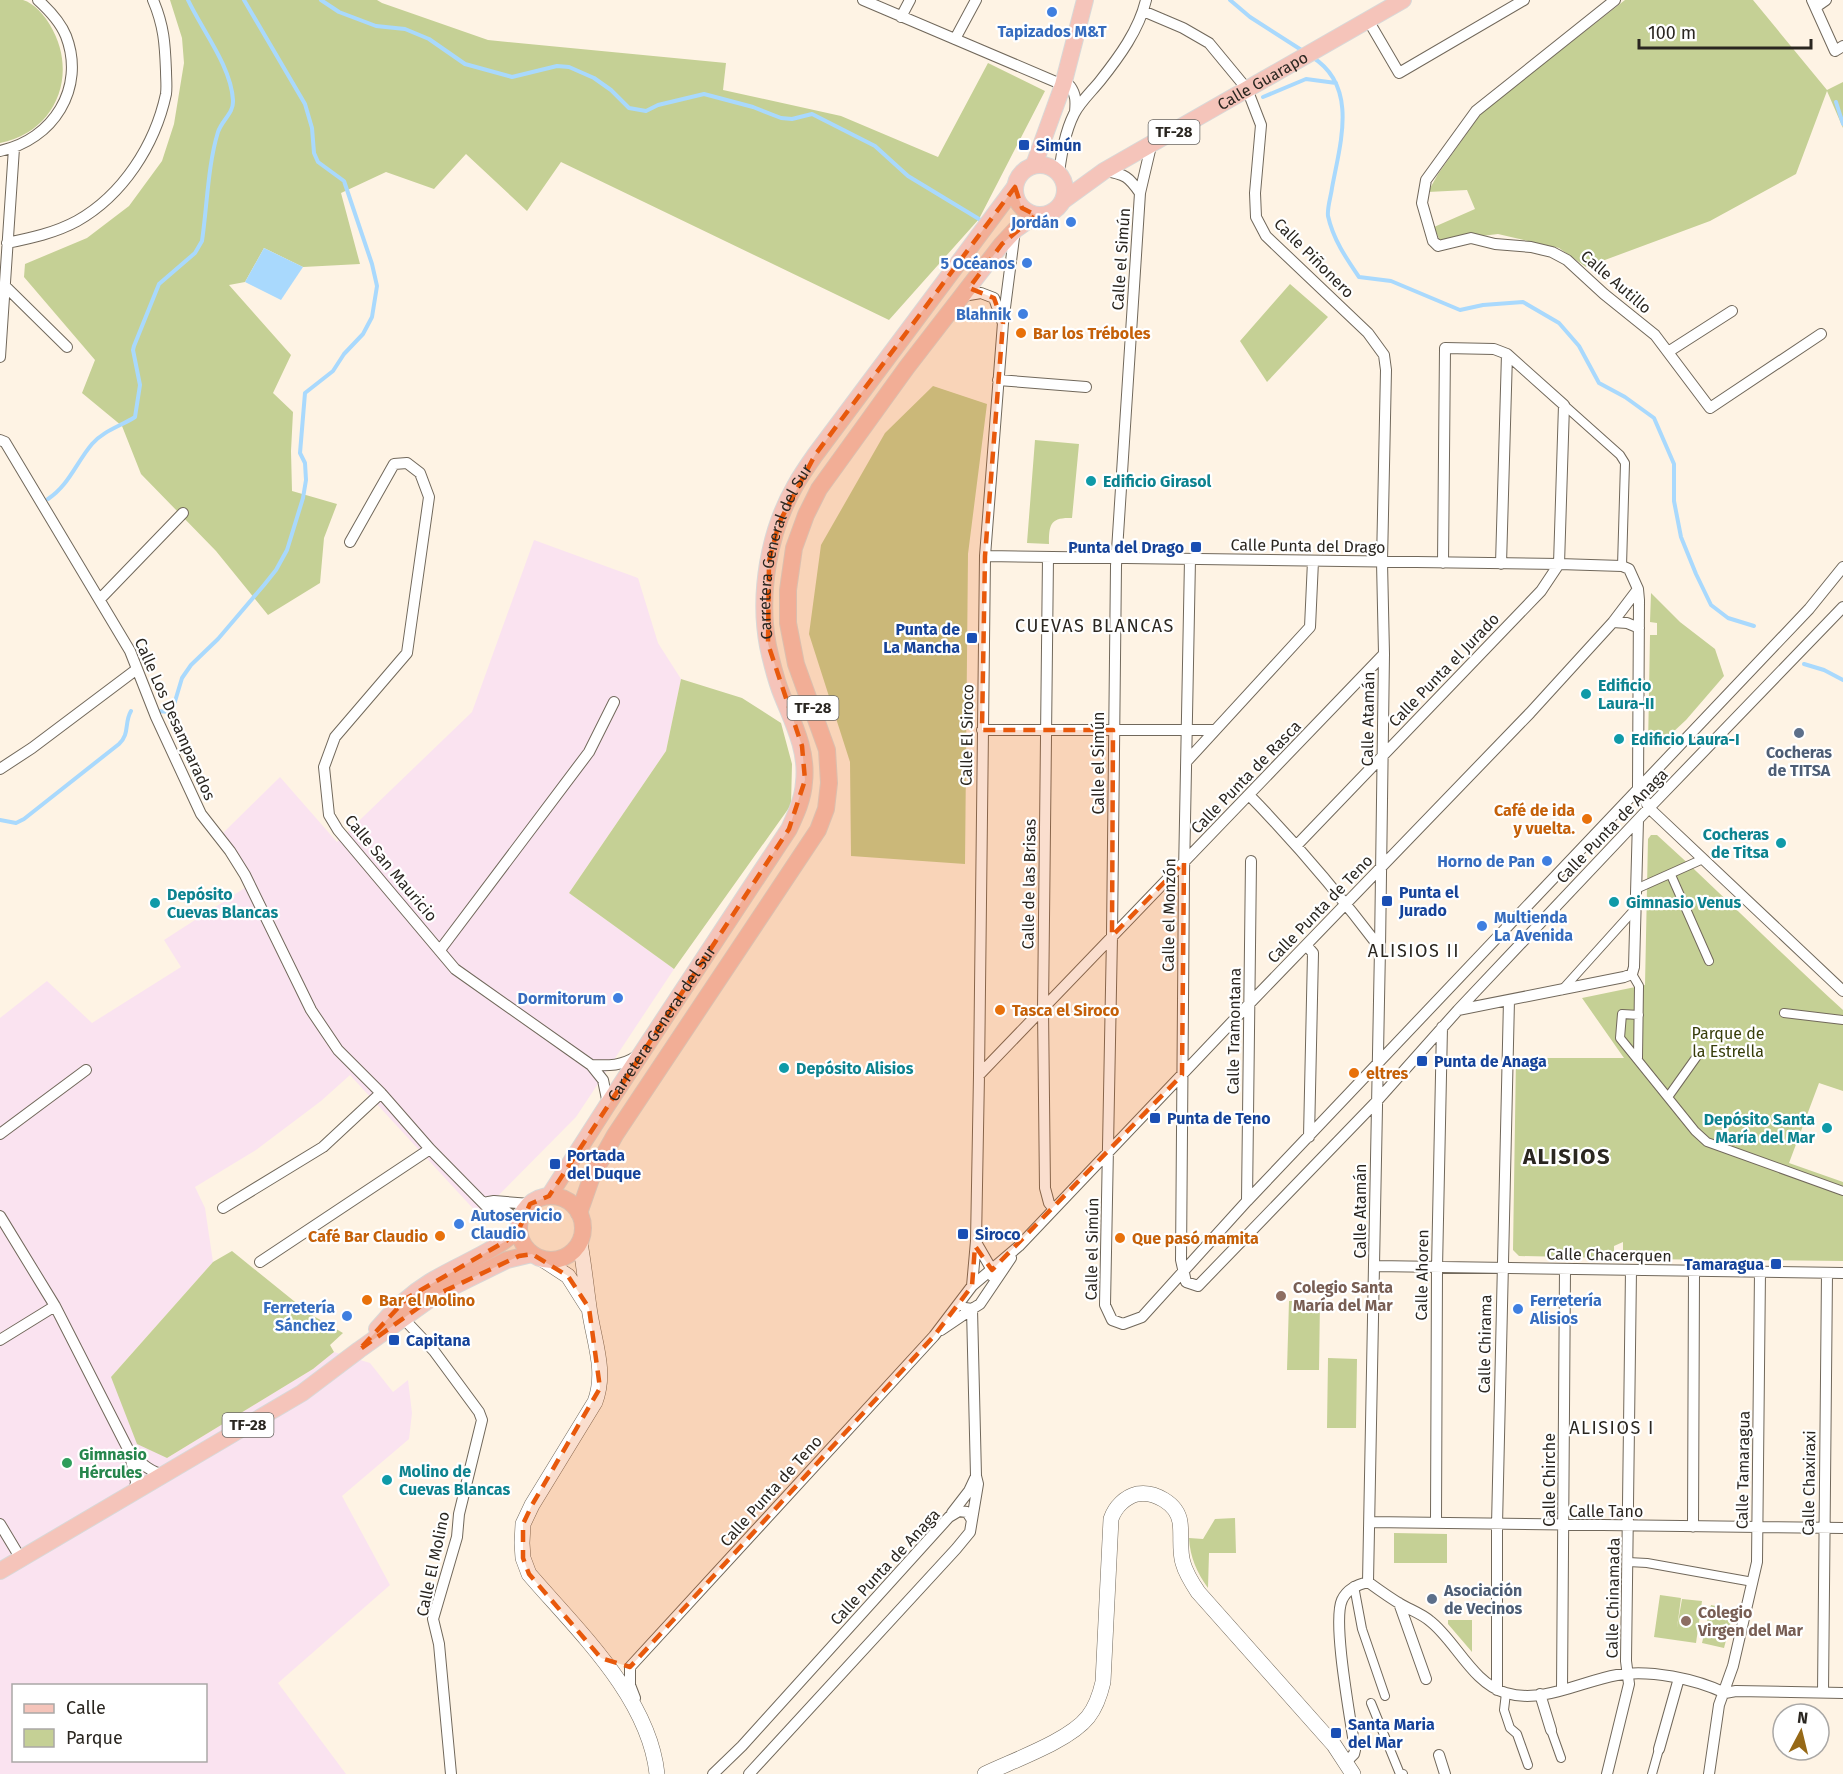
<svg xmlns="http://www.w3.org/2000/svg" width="1843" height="1774" font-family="'Fira Sans',sans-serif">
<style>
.commercial{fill:#fae3f0;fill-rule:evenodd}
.green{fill:#c5d095}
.water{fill:#a9d9fd}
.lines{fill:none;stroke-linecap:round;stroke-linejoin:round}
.stream{stroke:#a9d9fd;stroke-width:4}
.pedestrian-casing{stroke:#71685b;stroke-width:10}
.minor-casing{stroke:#71685b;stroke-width:12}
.secondary-casing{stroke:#71685b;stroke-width:16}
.primary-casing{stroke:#d9d8d7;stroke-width:18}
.pedestrian{stroke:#fff;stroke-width:8}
.minor{stroke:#fff;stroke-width:10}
.secondary{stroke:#fff;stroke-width:15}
.primary{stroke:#f5c4ba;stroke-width:16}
.marked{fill:#e8590c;fill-opacity:0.2;stroke:#e8590c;stroke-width:4.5;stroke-dasharray:12 8;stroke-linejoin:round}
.shop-dot{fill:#3f7fe0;stroke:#fff;stroke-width:2}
.transit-dot{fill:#1a4fb4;stroke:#fff;stroke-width:2}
.food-dot{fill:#e8710a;stroke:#fff;stroke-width:2}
.culture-dot{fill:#0f9aa8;stroke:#fff;stroke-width:2}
.service-dot{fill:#5c6f8a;stroke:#fff;stroke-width:2}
.education-dot{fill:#8d6e63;stroke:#fff;stroke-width:2}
.leisure-dot{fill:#2e9e5b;stroke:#fff;stroke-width:2}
.labels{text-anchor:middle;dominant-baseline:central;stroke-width:4.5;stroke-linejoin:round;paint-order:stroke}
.shield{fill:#fff;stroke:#6a6763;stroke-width:1.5}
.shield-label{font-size:15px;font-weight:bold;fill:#2a2620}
.shop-label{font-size:16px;font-weight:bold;fill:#366cbe;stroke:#fff;text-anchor:end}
.street-label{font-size:16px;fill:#2a2620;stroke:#fff}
.transit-label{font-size:16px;font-weight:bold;fill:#164399;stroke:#fff;text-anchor:start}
.food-label{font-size:16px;font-weight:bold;fill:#c56008;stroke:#fff;text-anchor:start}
.culture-label{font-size:16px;font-weight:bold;fill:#0d838f;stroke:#fff;text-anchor:start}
.service-label{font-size:16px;font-weight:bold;fill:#4e5e75;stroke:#fff}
.park-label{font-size:16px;fill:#373d0a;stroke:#fff}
.education-label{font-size:16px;font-weight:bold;fill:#785e54;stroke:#fff;text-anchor:start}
.leisure-label{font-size:16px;font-weight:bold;fill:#27864d;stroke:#fff;text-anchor:start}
.neighbourhood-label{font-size:18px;letter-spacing:1.5px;fill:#2a2620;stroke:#fff}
.district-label{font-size:22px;font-weight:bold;letter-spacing:1.5px;fill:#2a2620;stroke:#fff}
</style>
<rect width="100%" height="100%" fill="#fef3e4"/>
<path class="commercial" d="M534,540L638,578L658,643L681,679L666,751L569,893L674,969L576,1117L479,1215L350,1075L321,1101L256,1150L195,1187L205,1208L213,1262L111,1377L167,1458L313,1369L334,1352L370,1363L393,1392L408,1380L412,1413L409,1439L342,1496L390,1585L278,1683L346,1774H0V1018L47,981L92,1023L181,967L164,940L254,882L223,833L280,777L337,842L472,712ZM14,1686H206V1760H14Z"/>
<path class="green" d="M0,0C7,0 16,0 23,0C34,3 45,16 50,25C79,73 57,132 0,143Z
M170,0H377L382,3L488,40L726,63L723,90L841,116L938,157L988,63L1045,91L979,219L889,320L561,162L527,211L466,154L434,189L386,172L341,193L360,264L303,267L264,248L245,282L229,285L291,355L273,393L293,412L291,451L292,491L337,504L324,538L320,583L268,615L216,551L141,474L122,426L82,393L95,360L24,277L25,264L87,238L129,206L162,161L174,124L184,63L182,38Z
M1625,0H1753L1827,90L1843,82V128L1827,91L1796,174L1710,221L1586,267L1559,248L1498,234L1440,241L1434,227L1475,209L1467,190L1428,192L1438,174L1482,112Z
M1290,284L1328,317L1267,382L1240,341Z
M933,386L987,404L968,554L965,864L851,856L850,762L809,634L821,545L885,433Z
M1035,440L1079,444L1072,518C1050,517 1049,525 1049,544L1027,543Z
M1651,593L1680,622L1715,649L1724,676L1686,720L1657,747H1648L1650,635H1657V623L1650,622Z
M681,679L742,698L781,723L792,764L791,805L674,969L569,893L666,751Z
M1651,835H1657C1720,892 1780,953 1843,1010V1091L1819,1083L1789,1163L1843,1182V1261L1639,1259V1251L1623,1250V1242L1614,1246V1258L1519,1256L1513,1250L1516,1058H1624L1582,998L1645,985L1648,839Z
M232,1251L310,1314L343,1333L330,1345L334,1352L313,1369L167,1458L137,1444L111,1377L213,1262Z
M1289,1301H1320L1319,1370H1287Z
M1328,1358L1357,1359L1356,1428H1327Z
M1235,1518L1236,1553H1209L1208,1588C1197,1573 1190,1557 1189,1538L1203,1539L1215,1519Z
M1394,1533L1447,1534V1563H1394Z
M1660,1595L1681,1598L1677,1628L1682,1599L1702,1601L1696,1643L1654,1637Z
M1711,1605L1734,1610L1724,1648L1702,1643Z
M1448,1620H1472V1652L1448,1624Z"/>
<path class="water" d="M264,248L303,267L281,300L245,282Z"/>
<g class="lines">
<path class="stream" d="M321,0L339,12L376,26L405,29L429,39L465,64L512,77L557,66L569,67L594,78L611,90L629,108L646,111L658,105L704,94L753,107L781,118L792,119L812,114L875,146L908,176L979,219
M1230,0L1250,17L1303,51
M1312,57C1359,86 1340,144 1332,188C1331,196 1327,208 1328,216C1333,239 1346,258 1359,277L1391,281L1460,310L1483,305L1523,302L1559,323L1579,346L1599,383L1625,397L1654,418L1674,464V501L1681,537L1696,574L1711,605L1728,618L1754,626
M1263,97L1306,79L1336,83
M1836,102L1843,124
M48,499C69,485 76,463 92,444C103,431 121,426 135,417L140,385L133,350L134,346L159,284L195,253L202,241C207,207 208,164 218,132C222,120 234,113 233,100C231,66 202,30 188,0
M1804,664L1824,670L1843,680
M157,711L170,712L173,708L182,678L191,665L218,639L264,585L276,570L287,550L303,498L306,480L305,463L300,453L305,393L333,371L344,354L363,334L372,317L377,286L372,264L344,181L318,162L314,153L312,128L305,104L244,0
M0,820L16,823L24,819L119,744C130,734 124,723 131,711"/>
<g class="pedestrian-casing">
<path id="pedestrian" d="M1564,405L1620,455L1625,463L1622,566
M1671,875L1709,961
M1636,889L1703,859
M1632,974L1639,986L1638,1058
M1562,990L1635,909
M1784,1013L1843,1020
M1639,1015L1622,1014L1620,1038L1695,1131L1707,1142L1843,1191
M1668,1097L1700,1052
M1628,1562L1647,1563L1753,1582
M1354,1586L1362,1629L1385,1696
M1506,1693L1504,1710L1510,1728L1517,1734L1528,1765
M1371,1703L1400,1774H1403
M1551,1730L1561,1758
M1652,1774L1659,1749"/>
</g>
<g class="minor-casing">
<path id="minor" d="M863,0L1063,85L1070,86C1076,94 1076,102 1075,112
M1615,0L1476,111L1426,180L1422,203L1433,241L1438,246L1471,238L1495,244L1531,247L1552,252L1567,260L1604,294L1655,335L1710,408L1821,334
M1812,0L1835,51L1843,46
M1816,7L1826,0
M1143,11L1183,28L1209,43L1247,89L1261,125L1255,193L1256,217L1266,236L1368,333L1384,355L1386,370L1382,562L1384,654L1380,948L1368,1582
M901,17L910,0
M1368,20L1399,73L1524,0
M955,39L976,0
M1151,146L1140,193L1116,566L1112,936L1105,1305L1112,1320L1123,1324L1142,1317L1247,1201L1809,609L1843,567
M0,151C53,140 86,88 66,36C60,21 49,10 38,0
M1105,171C1125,174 1129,177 1140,193
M1059,172C1062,152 1065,132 1074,114C1080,102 1092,91 1100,81C1119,57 1139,30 1146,0
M7,243C31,238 55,233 77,221C123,195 155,145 166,94C167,87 166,78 166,71C165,44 164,26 153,0
M5,286L67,347
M963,296L981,293L994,298L1002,321
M1668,352L1732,311
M0,357L14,148
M998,380L1086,387
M0,440L5,442L130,651L156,717L201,814L230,851L245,875L311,1010L338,1050L381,1093L430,1149L489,1209L507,1212L520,1221
M350,542L394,464L407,463L420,473L429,497L407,653L335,737L324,767L329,815L338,830L455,969L591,1065L603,1080L608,1104
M985,556L1559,564L1622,566L1629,569L1638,589L1639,600L1638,787L1649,808L1843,991
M1048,557L1043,1009L1045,1188L1049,1203L1054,1209
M1190,559L1184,873L1181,1260L1186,1282L1198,1286L1376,1102L1458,1010L1649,808L1843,607
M1501,564L1507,354
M100,599L183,513
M1613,622L1627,623L1639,628
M982,730H1215
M1187,761L1310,627L1313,561
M0,769L32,748L137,669
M1249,795C1296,843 1339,894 1380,948
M1297,845L1541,591L1559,564L1564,405L1507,354L1494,349L1445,348L1443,563
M1306,945L1313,953L1309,1137
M440,950L589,752L614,702
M1458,1010L1624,977L1632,974L1634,967L1638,820
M591,1065C609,1066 622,1066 637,1056
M979,1075L1384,654
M0,1134L86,1070
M1247,1201L1251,861
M483,1203L494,1201L530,1204
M223,1208L323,1147L381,1093
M0,1216L55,1306L129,1451L136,1482L134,1493
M977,1244L992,1270V1276
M260,1262L430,1149
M1375,1266L1843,1273
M972,1286L976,1241L979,1075L985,556L1003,323L1015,230
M965,1308L972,1309L980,1304L1011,1258
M403,1318L434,1351L479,1412L482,1420L459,1514L457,1537L433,1619L439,1644L451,1774
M941,1330L972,1309
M0,1340L55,1306
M132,1454C142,1464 150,1472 165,1475
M952,1513L969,1491L976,1476
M1370,1522L1843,1528
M1436,1523L1437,1268L1442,1027
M0,1524L21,1559
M1693,1527L1694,1271
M1399,1603L1426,1679
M630,1667L934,1336L972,1286L1019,1246L1250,1003L1530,713L1613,622L1638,589
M630,1667V1685L635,1698
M1497,1690V1525L1509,1000
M1562,1690L1565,1269
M1725,1693L1736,1691L1843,1693
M1823,1693L1827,1273
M1540,1694L1551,1730
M1659,1749L1679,1678
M1439,1755L1445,1774
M1346,1762L1354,1754L1355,1750C1351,1721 1332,1622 1342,1600C1347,1589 1357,1585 1368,1582C1379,1590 1390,1598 1402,1605C1411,1610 1422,1614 1430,1621C1455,1640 1473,1684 1506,1693C1543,1704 1582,1681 1617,1675C1649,1669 1696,1679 1725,1693
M713,1774L742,1746L949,1517L959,1511L967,1512L972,1520
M749,1774L956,1549L970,1532L978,1484L976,1476L972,1309
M1607,1774L1629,1684L1626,1661L1631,1270
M1709,1774L1719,1705L1733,1666L1757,1562L1760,1271"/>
</g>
<g class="secondary-casing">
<path id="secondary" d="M580,1243C584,1265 586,1286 589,1307C593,1340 607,1370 595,1402L532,1505L523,1524L522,1543L523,1558L529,1574C577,1630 649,1697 657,1774
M542,1259L568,1276L587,1306
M985,1774C1014,1760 1069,1741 1088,1717C1096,1707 1100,1695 1103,1682L1111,1519C1115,1507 1125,1497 1137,1494C1154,1491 1177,1503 1180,1522C1182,1536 1179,1550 1183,1563C1186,1574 1192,1583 1198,1592L1334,1745L1353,1774"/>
</g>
<g class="primary-casing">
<g id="primary">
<circle cx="1040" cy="190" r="25"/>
<path d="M1034,165L1063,85L1085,0"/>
<path id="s1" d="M1064,200L1104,171L1403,0"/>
<path id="s2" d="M549,1196L608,1104L789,829C796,814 803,799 804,782C808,749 791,719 780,690C775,676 771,660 768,646C758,594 769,531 795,486C801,475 808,465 815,455L1015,187"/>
<circle cx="551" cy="1228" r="32"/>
<path d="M579,1213L592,1176L615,1135L818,830L826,809L829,783L827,750L796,664L788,623V590L794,548L806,515L819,489L907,367L1002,244L1015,230L1036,215"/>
<path d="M377,1329C393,1310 409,1295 430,1282C459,1264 493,1253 519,1229"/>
<path d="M0,1571L302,1393L359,1350L436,1295L507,1260L532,1254"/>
</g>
</g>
<use href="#pedestrian" class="pedestrian"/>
<use href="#minor" class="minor"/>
<use href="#secondary" class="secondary"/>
<use href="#primary" class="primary"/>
</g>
<path class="marked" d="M1015,187L1022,208L1036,215L1002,244L969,288L994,298L1003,323L985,556L982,730H1113L1112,936L1184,862L1182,1075L992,1270L975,1246L972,1286L934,1336L630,1667L601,1658L529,1574L523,1558V1524L532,1505L600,1388L589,1308L568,1276L532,1254L519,1256L436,1295L359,1350L407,1298L506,1241L519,1229L530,1204L549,1196L789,829L805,780L802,746L768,644L769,561L779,523L815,455Z"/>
<g class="shop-dot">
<circle cx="1052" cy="12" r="6"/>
<circle cx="1071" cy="222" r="6"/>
<circle cx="1027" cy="263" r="6"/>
<circle cx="1023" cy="314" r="6"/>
<circle cx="1547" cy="861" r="6"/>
<circle cx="1482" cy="926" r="6"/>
<circle cx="618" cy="998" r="6"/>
<circle cx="459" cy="1224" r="6"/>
<circle cx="1518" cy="1309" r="6"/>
<circle cx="347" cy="1316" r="6"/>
</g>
<g class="transit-dot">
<rect x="1018" y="139" width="12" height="12" rx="3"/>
<rect x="1190" y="541" width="12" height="12" rx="3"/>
<rect x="966" y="632" width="12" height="12" rx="3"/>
<rect x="1381" y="895" width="12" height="12" rx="3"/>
<rect x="1416" y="1055" width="12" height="12" rx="3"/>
<rect x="1149" y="1112" width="12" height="12" rx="3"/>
<rect x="549" y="1158" width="12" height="12" rx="3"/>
<rect x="957" y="1228" width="12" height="12" rx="3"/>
<rect x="1770" y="1258" width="12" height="12" rx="3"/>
<rect x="388" y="1334" width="12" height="12" rx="3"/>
<rect x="1330" y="1727" width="12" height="12" rx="3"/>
</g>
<g class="food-dot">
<circle cx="1021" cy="333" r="6"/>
<circle cx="1587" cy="819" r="6"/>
<circle cx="1000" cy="1010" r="6"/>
<circle cx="1354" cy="1073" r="6"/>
<circle cx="440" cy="1236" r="6"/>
<circle cx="1120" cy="1238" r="6"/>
<circle cx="367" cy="1300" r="6"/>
</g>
<g class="culture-dot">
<circle cx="1091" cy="481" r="6"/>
<circle cx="1586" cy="694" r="6"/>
<circle cx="1619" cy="739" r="6"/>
<circle cx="1781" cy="843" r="6"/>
<circle cx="1614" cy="902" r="6"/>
<circle cx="155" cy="903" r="6"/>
<circle cx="784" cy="1068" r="6"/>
<circle cx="1827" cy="1128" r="6"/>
<circle cx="387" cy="1480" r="6"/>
</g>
<g class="service-dot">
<circle cx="1799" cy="733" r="6"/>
<circle cx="1432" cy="1599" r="6"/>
</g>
<g class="education-dot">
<circle cx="1281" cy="1296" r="6"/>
<circle cx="1686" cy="1621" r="6"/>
</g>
<circle class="leisure-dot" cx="67" cy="1463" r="6"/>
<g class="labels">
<g class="shield">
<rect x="1148.5" y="120" width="51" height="24" rx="4.5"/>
<rect x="787.5" y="696" width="51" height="24" rx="4.5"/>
<rect x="222.5" y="1413" width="51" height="24" rx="4.5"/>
</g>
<g class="shield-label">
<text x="1174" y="132">TF-28</text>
<text x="813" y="708">TF-28</text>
<text x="248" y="1425">TF-28</text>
</g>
<g class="shop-label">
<text x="1052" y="31" text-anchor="middle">Tapizados M&amp;T</text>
<text x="1059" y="222">Jordán</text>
<text x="1015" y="263">5 Océanos</text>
<text x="1011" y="314">Blahnik</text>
<text x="1535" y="861">Horno de Pan</text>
<text x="1494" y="917" text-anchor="start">Multienda<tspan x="1494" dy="18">La Avenida</tspan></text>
<text x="606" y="998">Dormitorum</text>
<text x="471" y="1215" text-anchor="start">Autoservicio<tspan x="471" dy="18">Claudio</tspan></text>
<text x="1530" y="1300" text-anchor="start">Ferretería<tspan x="1530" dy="18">Alisios</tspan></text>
<text x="335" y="1307">Ferretería<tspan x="335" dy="18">Sánchez</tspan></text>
</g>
<g class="street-label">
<text stroke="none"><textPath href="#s1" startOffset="232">Calle Guarapo</textPath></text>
<text transform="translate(1314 258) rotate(45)">Calle Piñonero</text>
<text transform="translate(1121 259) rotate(-86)">Calle el Simún</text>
<text transform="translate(1616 282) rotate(41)">Calle Autillo</text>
<text transform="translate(1308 546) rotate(1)">Calle Punta del Drago</text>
<text stroke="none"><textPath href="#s2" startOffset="728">Carretera General del Sur</textPath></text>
<text transform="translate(1444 670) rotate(-46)">Calle Punta el Jurado</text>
<text transform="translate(175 719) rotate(66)">Calle Los Desamparados</text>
<text transform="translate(1368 719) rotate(-89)">Calle Atamán</text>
<text transform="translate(967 735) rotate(-89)">Calle El Siroco</text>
<text transform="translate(1098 763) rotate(-90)">Calle el Simún</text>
<text transform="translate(1246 777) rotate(-46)">Calle Punta de Rasca</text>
<text transform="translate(1612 826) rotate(-46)">Calle Punta de Anaga</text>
<text transform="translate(391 868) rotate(50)">Calle San Mauricio</text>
<text transform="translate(1029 884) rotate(-89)">Calle de las Brisas</text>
<text transform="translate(1320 909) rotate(-46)">Calle Punta de Teno</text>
<text transform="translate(1169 915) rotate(-89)">Calle el Monzón</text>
<text stroke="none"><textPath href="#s2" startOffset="206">Carretera General del Sur</textPath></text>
<text transform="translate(1234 1031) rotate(-89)">Calle Tramontana</text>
<text transform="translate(1360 1211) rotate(-90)">Calle Atamán</text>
<text transform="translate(1092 1249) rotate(-89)">Calle el Simún</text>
<text transform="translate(1609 1255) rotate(1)">Calle Chacerquen</text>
<text transform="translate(1422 1275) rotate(-89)">Calle Ahoren</text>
<text transform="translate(1485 1344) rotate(-89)">Calle Chirama</text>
<text transform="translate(1743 1470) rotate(-89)">Calle Tamaragua</text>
<text transform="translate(1549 1480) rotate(-90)">Calle Chirche</text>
<text transform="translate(1809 1483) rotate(-89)">Calle Chaxiraxi</text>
<text transform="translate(771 1491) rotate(-48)">Calle Punta de Teno</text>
<text x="1606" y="1511">Calle Tano</text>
<text transform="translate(433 1564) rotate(-78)">Calle El Molino</text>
<text transform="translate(885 1567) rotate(-47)">Calle Punta de Anaga</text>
<text transform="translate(1613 1598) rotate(-89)">Calle Chinamada</text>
</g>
<g class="transit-label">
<text x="1036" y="145">Simún</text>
<text x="1184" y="547" text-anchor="end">Punta del Drago</text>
<text x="960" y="629" text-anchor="end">Punta de<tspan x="960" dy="18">La Mancha</tspan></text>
<text x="1399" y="892">Punta el<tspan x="1399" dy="18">Jurado</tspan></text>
<text x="1434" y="1061">Punta de Anaga</text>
<text x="1167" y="1118">Punta de Teno</text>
<text x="567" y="1155">Portada<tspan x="567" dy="18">del Duque</tspan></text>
<text x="975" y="1234">Siroco</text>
<text x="1764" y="1264" text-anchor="end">Tamaragua</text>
<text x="406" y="1340">Capitana</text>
<text x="1348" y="1724">Santa Maria<tspan x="1348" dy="18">del Mar</tspan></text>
</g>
<g class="food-label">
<text x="1033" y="333">Bar los Tréboles</text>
<text x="1575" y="810" text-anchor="end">Café de ida<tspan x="1575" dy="18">y vuelta.</tspan></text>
<text x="1012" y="1010">Tasca el Siroco</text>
<text x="1366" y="1073">eltres</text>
<text x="428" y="1236" text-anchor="end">Café Bar Claudio</text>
<text x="1132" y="1238">Que pasó mamita</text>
<text x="379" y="1300">Bar el Molino</text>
</g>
<g class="culture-label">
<text x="1103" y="481">Edificio Girasol</text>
<text x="1598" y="685">Edificio<tspan x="1598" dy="18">Laura-II</tspan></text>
<text x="1631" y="739">Edificio Laura-I</text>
<text x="1769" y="834" text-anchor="end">Cocheras<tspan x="1769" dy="18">de Titsa</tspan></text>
<text x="167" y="894">Depósito<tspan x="167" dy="18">Cuevas Blancas</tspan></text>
<text x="1626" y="902">Gimnasio Venus</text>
<text x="796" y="1068">Depósito Alisios</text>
<text x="1815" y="1119" text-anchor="end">Depósito Santa<tspan x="1815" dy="18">María del Mar</tspan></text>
<text x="399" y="1471">Molino de<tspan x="399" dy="18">Cuevas Blancas</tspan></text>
</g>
<g class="service-label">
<text x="1799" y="752">Cocheras<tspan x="1799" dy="18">de TITSA</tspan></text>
<text x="1444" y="1590" text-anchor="start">Asociación<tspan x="1444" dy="18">de Vecinos</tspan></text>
</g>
<g class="park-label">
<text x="1728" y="1033">Parque de<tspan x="1728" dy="18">la Estrella</tspan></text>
</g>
<g class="education-label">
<text x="1293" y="1287">Colegio Santa<tspan x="1293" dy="18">María del Mar</tspan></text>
<text x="1698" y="1612">Colegio<tspan x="1698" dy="18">Virgen del Mar</tspan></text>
</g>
<g class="leisure-label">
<text x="79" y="1454">Gimnasio<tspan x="79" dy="18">Hércules</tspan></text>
</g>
<g class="neighbourhood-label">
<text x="1095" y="626">CUEVAS BLANCAS</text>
<text x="1414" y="951">ALISIOS II</text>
<text x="1612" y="1428">ALISIOS I</text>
</g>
<g class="district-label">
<text x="1567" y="1156">ALISIOS</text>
</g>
</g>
<rect x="12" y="1684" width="195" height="78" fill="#ffffff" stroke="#aaa8a6" stroke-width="1.5"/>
<rect x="24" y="1704" width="30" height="9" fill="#f5c4ba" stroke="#aaa8a6" stroke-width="1.5"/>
<text x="66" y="1714" font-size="18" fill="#2a2620">Calle</text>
<rect x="24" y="1729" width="30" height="18" fill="#c5d095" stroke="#aaa8a6" stroke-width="1.5"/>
<text x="66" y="1744" font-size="18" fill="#2a2620">Parque</text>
<g transform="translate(1801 1732) rotate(7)"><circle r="28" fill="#ffffff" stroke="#aaa8a6" stroke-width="1.5"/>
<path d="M0-4.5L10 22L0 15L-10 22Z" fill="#966917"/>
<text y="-9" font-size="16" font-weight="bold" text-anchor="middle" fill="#2a2620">N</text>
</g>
<path d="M1639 39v9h172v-9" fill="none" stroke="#2a2620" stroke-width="3"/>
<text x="1648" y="39" font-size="18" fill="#2a2620" stroke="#ffffff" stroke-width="4.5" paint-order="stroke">100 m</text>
</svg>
